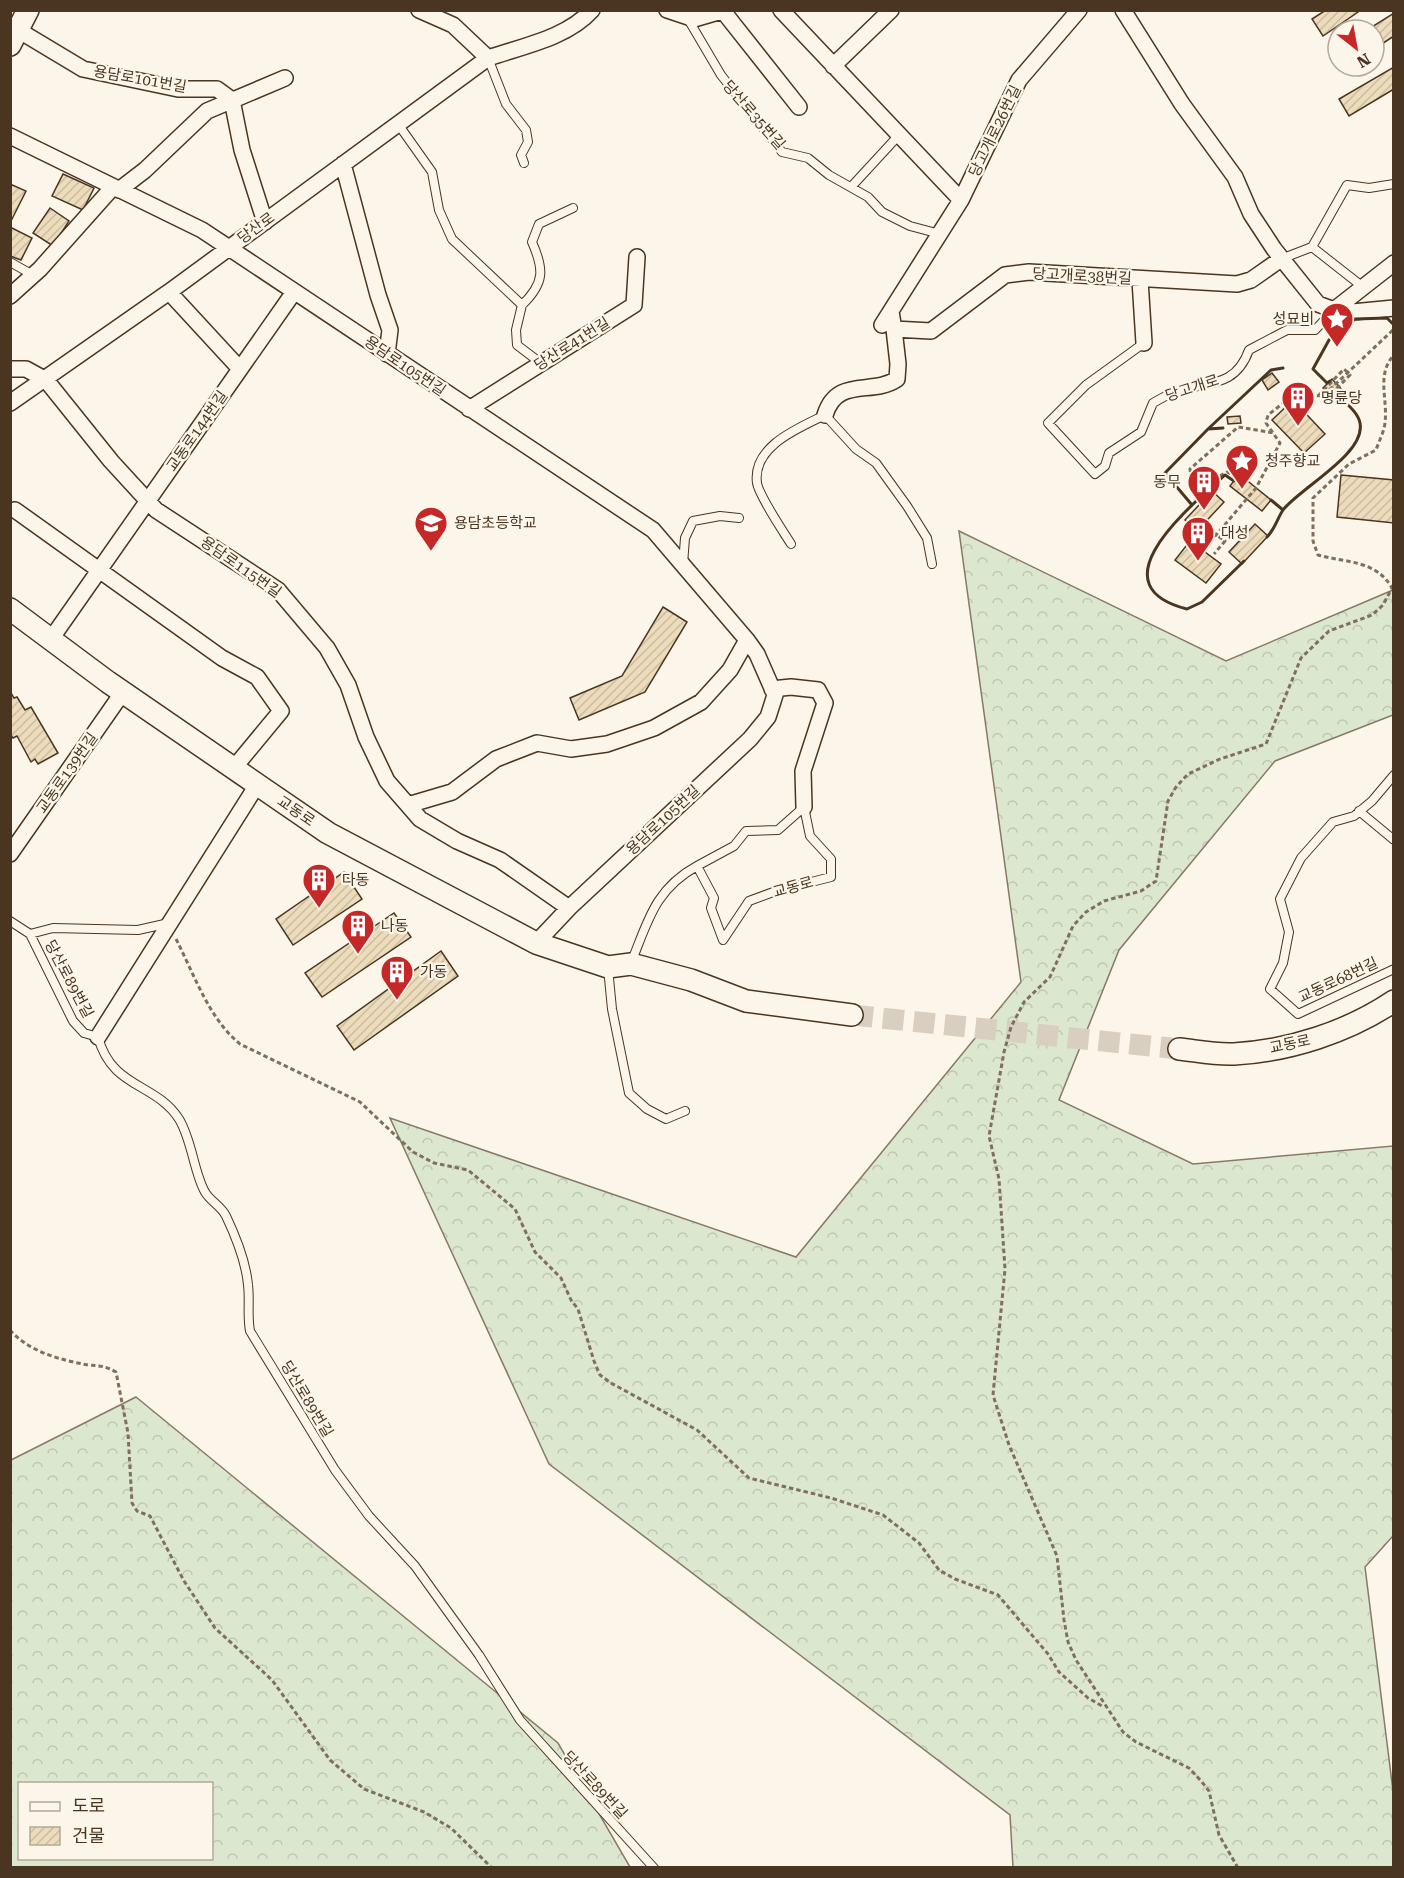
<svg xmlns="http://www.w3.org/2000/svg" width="1404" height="1878" font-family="'Roboto Serif','Noto Sans KR',serif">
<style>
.forest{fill:url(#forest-crowns);stroke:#887966;stroke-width:1.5;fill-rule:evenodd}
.building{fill:url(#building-hatch);stroke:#4a3520;stroke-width:1.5}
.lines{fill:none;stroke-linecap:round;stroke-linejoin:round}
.secondary-tunnel{stroke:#d8cfc1;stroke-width:21;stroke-dasharray:21 10;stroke-linecap:butt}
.lane-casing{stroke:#4a3520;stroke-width:10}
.street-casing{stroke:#4a3520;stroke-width:18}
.secondary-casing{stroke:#4a3520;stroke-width:24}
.path{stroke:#7f6f5c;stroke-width:3;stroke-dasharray:4.5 3;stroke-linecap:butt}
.lane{stroke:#fbf6e9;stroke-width:8}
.street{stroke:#fbf6e9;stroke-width:15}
.secondary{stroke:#fbf6e9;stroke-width:21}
.wall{stroke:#4a3520;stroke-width:3}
.labels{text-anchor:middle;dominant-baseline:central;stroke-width:4.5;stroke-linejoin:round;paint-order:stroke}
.street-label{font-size:15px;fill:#4a3520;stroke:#fbf6e9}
.poi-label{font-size:15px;fill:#4a3520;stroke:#fbf6e9;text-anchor:start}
</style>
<defs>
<pattern id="forest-crowns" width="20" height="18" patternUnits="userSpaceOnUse" patternTransform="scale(1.5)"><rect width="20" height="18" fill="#dce7d0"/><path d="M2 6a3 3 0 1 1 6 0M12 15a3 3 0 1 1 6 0" fill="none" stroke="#bec7b2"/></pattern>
<pattern id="building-hatch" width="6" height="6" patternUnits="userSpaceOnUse" patternTransform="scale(1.5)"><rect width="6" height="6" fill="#ecdcbc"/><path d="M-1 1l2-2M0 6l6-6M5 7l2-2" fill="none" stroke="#ccbda1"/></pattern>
</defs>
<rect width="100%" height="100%" fill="#fbf6e9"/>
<path class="forest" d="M959,531L1226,661L1393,590V715L1275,761L1119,950L1059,1100L1193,1164L1393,1146V1536L1365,1567L1393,1791V1867H1013L1010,1815L549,1464L390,1118L796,1257L1021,982Z
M136,1397L558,1743L630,1867L11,1868V1460ZM20,1784H212V1858H20Z"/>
<path class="building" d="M1326,10H1361L1323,36L1312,19Z
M1394,13V36L1374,49V30H1367Z
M1394,67V89L1349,116L1339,99Z
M63,174L94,188L83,210L52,196Z
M10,184L26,191L10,223Z
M50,208L69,221L53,246L33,233Z
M10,227L32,238L21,260L10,256Z
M1272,373L1279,382L1268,390L1262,380Z
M1332,379L1345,393L1337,402L1323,388Z
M1293,400L1325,434L1304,453L1272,420Z
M1240,416L1241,423L1228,424L1227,417Z
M1239,474L1271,500L1262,511L1230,486Z
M1341,475L1394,480V523L1337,517Z
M1212,491L1224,502L1197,531L1185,520Z
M1255,524L1268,536L1242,564L1229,552Z
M1190,541L1221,564L1206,583L1175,560Z
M663,607L687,622L645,692L579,720L570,698L622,676Z
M10,691L14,698L17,697L25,710L31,707L58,753L38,764L35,759L31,762L17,736L13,738L10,734Z
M344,872L362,899L293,945L276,919Z
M394,913L411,937L322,997L305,973Z
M441,951L458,976L354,1050L337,1026Z"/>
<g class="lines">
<path class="secondary-tunnel" d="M852,1015L1179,1049"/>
<g class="lane-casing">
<path id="lane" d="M688,19L721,75L782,152L808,158L829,175L868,197L882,212L910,226L940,234
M488,58L506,104L526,130L528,142L521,155L524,163
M398,124L432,172L439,210L452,239L522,305L516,330L517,345L542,364
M852,186L899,135
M1312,247L1363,287
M1281,259L1312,247L1347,185L1369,188L1394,184
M10,262L33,275
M522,305C545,283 544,269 532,242L539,224L573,208
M1144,343L1086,385L1048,423L1095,474L1105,466L1109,453L1141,432L1153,403C1160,399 1167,395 1174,392C1206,381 1235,389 1249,350L1287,330H1315L1334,310
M791,544C783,531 759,496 757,483C752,446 799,428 825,415L856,449L876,463L907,506L927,538L932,564
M683,564L685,538L693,521L720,516L739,518
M1394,775L1372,801L1354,816L1333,822L1301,858L1280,899L1289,932L1283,963L1270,989L1298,1014L1394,969
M804,807L810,836L831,859V877L776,891L749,901L723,940L711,908L714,898L697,866L734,846L746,831L778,830Z
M1359,811L1394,840
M10,921L30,934L73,1021L84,1033L98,1037C112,1089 155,1082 179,1119C192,1140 194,1173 205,1192C210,1201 221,1206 226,1216C236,1237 246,1262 248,1285C250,1301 247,1315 250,1331L335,1470L369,1516L415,1566L479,1655L520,1720L654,1868
M30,934L53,928L138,930L169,923
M631,963C648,921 655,889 697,866
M608,968L612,1009L629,1093L647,1109L666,1119L685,1111"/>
</g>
<g class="street-casing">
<path id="street" d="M419,10L453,25L488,58
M667,10L694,19L725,10
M781,10L961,200
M1123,10L1182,104L1235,177L1251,214L1274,249L1318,304L1342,313L1394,308
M723,11L799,107
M18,30L83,69L178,89H217L232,100L242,150L265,222
M833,66L891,10
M10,136L202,230L653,530L747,640L757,654L775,695L768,717L750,739L569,908L536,943
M343,164L378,295L390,330L387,354
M119,190L145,170L207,111L285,78
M1140,280L1144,343
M169,292L240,369
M10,296L40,269L113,187
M1334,310L1394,263
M891,312L894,329L931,331L1005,275L1029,272L1237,284L1251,280L1281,259
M882,325L961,200L1019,80L1079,10
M10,369H26L46,380L111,461L156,510L278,590L327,648L348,685L366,737L387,781L420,819L457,841L500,860L569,908
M10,403L169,292L488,58C523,46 567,38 592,10
M469,409L634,305L637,257
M825,415C837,376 872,396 897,379L898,364L894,329
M15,510L222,658L257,677L281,711L233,769
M51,639L294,292
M772,689L791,687L818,690L825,703L803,771L804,807
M408,805L452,792L496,759L537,743L571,749L607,744L654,728L701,702L730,670L747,640
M10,854L123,692
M98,1037L257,785"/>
</g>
<g class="secondary-casing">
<path id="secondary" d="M10,45L28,10
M10,609L108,682L328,833L536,943L608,967L631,964L691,980L746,1001L852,1015
M1179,1049C1197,1051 1216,1055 1234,1054C1289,1051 1348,1032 1394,1001"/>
</g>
<path class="path" d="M1324,395L1394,329
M1237,477L1227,472L1201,487L1191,476L1190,469L1238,427L1274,433
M1197,542L1208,529L1225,541L1214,554
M1205,548L1256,488L1280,443L1266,423L1268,415L1291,397L1330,395L1350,375L1344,369L1319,395
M176,939C194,974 209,1019 240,1044L360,1102L413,1152L434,1163L468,1170L515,1209L535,1252L561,1278L571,1300L578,1309L594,1361L600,1375L611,1383L697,1430L749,1478L831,1498L883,1515L919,1543L939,1570L955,1579L998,1595L1048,1654L1059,1672L1088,1698L1104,1707
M10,1330C29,1352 61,1360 88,1365C100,1366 106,1366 116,1372L128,1433L132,1503L137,1511L150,1516L184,1581L215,1628L272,1680L330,1760L364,1789L424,1812L451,1828L492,1868
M1238,1868L1219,1835L1209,1791L1202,1782L1189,1768L1136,1742L1123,1732L1076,1660L1068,1642L1064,1620L1057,1556L1009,1445L993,1395L1005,1269L999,1179L989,1136L1004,1052L1011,1027L1024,1002L1050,977L1073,926L1086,912L1104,901L1141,891L1156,881L1168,801L1176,787L1188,774L1220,759L1266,744L1301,658L1329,631L1372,615L1383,605L1392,588C1376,560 1347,563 1318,555L1313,541V498L1349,464L1376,450C1379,441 1384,432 1385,423C1388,399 1376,374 1394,355"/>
<use href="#lane" class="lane"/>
<use href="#street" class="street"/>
<use href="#secondary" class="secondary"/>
<path class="wall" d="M1330,381L1327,383L1313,369L1329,340L1355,319L1387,318L1394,325
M1208,429L1271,370L1283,368
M1236,479L1234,481L1225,475C1191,506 1093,585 1187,609L1202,602L1244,561
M1271,500L1283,510
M1192,505L1165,473L1208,429L1223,428
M1267,537C1275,529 1277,519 1283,510C1300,488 1366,454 1360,423C1358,413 1348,405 1341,398L1343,395"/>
</g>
<defs>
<g id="sight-pin" transform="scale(1.725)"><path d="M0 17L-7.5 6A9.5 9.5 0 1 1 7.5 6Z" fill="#c62828" stroke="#fbf6e9"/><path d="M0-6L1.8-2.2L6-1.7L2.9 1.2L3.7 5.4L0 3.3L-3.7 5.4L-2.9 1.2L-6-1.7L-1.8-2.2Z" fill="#fff"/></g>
<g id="building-pin" transform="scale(1.725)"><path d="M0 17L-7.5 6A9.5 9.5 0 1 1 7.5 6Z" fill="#c62828" stroke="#fbf6e9"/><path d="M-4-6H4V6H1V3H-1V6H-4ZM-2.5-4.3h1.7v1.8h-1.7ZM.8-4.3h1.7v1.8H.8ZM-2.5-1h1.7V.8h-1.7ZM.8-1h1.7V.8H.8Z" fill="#fff"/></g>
<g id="school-pin" transform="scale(1.725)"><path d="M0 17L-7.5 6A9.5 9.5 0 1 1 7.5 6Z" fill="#c62828" stroke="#fbf6e9"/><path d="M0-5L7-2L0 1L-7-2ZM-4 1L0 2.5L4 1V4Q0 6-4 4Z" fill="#fff"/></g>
</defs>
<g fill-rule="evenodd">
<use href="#sight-pin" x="1337" y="319"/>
<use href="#building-pin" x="1298" y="398"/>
<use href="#sight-pin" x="1242" y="461"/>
<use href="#building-pin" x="1204" y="482"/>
<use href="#school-pin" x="431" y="523"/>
<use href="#building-pin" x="1198" y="533"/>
<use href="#building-pin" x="319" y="880"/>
<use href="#building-pin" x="358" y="926"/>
<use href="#building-pin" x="397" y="972"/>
</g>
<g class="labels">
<g class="street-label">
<text transform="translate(140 79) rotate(10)">용담로101번길</text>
<text transform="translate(754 115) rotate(49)">당산로35번길</text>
<text transform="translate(995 131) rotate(-64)">당고개로26번길</text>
<text transform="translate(256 228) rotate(-36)">당산로</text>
<text transform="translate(1082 276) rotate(3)">당고개로38번길</text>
<text transform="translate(572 344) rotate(-32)">당산로41번길</text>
<text transform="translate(405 366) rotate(34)">용담로105번길</text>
<text transform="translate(1192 388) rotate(-18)">당고개로</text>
<text transform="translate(197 431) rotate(-55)">교동로144번길</text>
<text transform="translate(241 567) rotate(35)">용담로115번길</text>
<text transform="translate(67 773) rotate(-55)">교동로139번길</text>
<text transform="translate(296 811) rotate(34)">교동로</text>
<text transform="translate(663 820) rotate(-43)">용담로105번길</text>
<text transform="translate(793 887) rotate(-16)">교동로</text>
<text transform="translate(69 979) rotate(62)">당산로89번길</text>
<text transform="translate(1338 980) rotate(-25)">교동로68번길</text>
<text transform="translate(1290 1044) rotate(-12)">교동로</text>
<text transform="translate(307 1399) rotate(59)">당산로89번길</text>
<text transform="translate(595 1785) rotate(47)">당산로89번길</text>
</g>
<g class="poi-label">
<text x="1314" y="319" text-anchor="end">성묘비</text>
<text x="1321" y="398">명륜당</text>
<text x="1265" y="461">청주향교</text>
<text x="1181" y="482" text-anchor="end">동무</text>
<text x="454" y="523">용담초등학교</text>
<text x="1221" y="533">대성</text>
<text x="342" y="880">다동</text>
<text x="381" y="926">나동</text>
<text x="420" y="972">가동</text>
</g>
</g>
<rect width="1404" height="1878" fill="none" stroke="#4a3520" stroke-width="24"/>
<rect x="18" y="1782" width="195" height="78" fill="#fbf6e9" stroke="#b4a999" stroke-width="1.5"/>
<rect x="30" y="1802" width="30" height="9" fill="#fbf6e9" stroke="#b4a999" stroke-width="1.5"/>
<text x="72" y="1812" font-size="18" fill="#4a3520">도로</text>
<rect x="30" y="1827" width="30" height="18" fill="url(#building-hatch)" stroke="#b4a999" stroke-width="1.5"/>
<text x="72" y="1842" font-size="18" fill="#4a3520">건물</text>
<g transform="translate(1356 48) rotate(149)"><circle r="28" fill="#fbf6e9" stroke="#b4a999" stroke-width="1.5"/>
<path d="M0-4.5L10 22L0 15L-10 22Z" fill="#c62828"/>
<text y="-9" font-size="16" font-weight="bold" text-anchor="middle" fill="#4a3520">N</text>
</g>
</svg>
